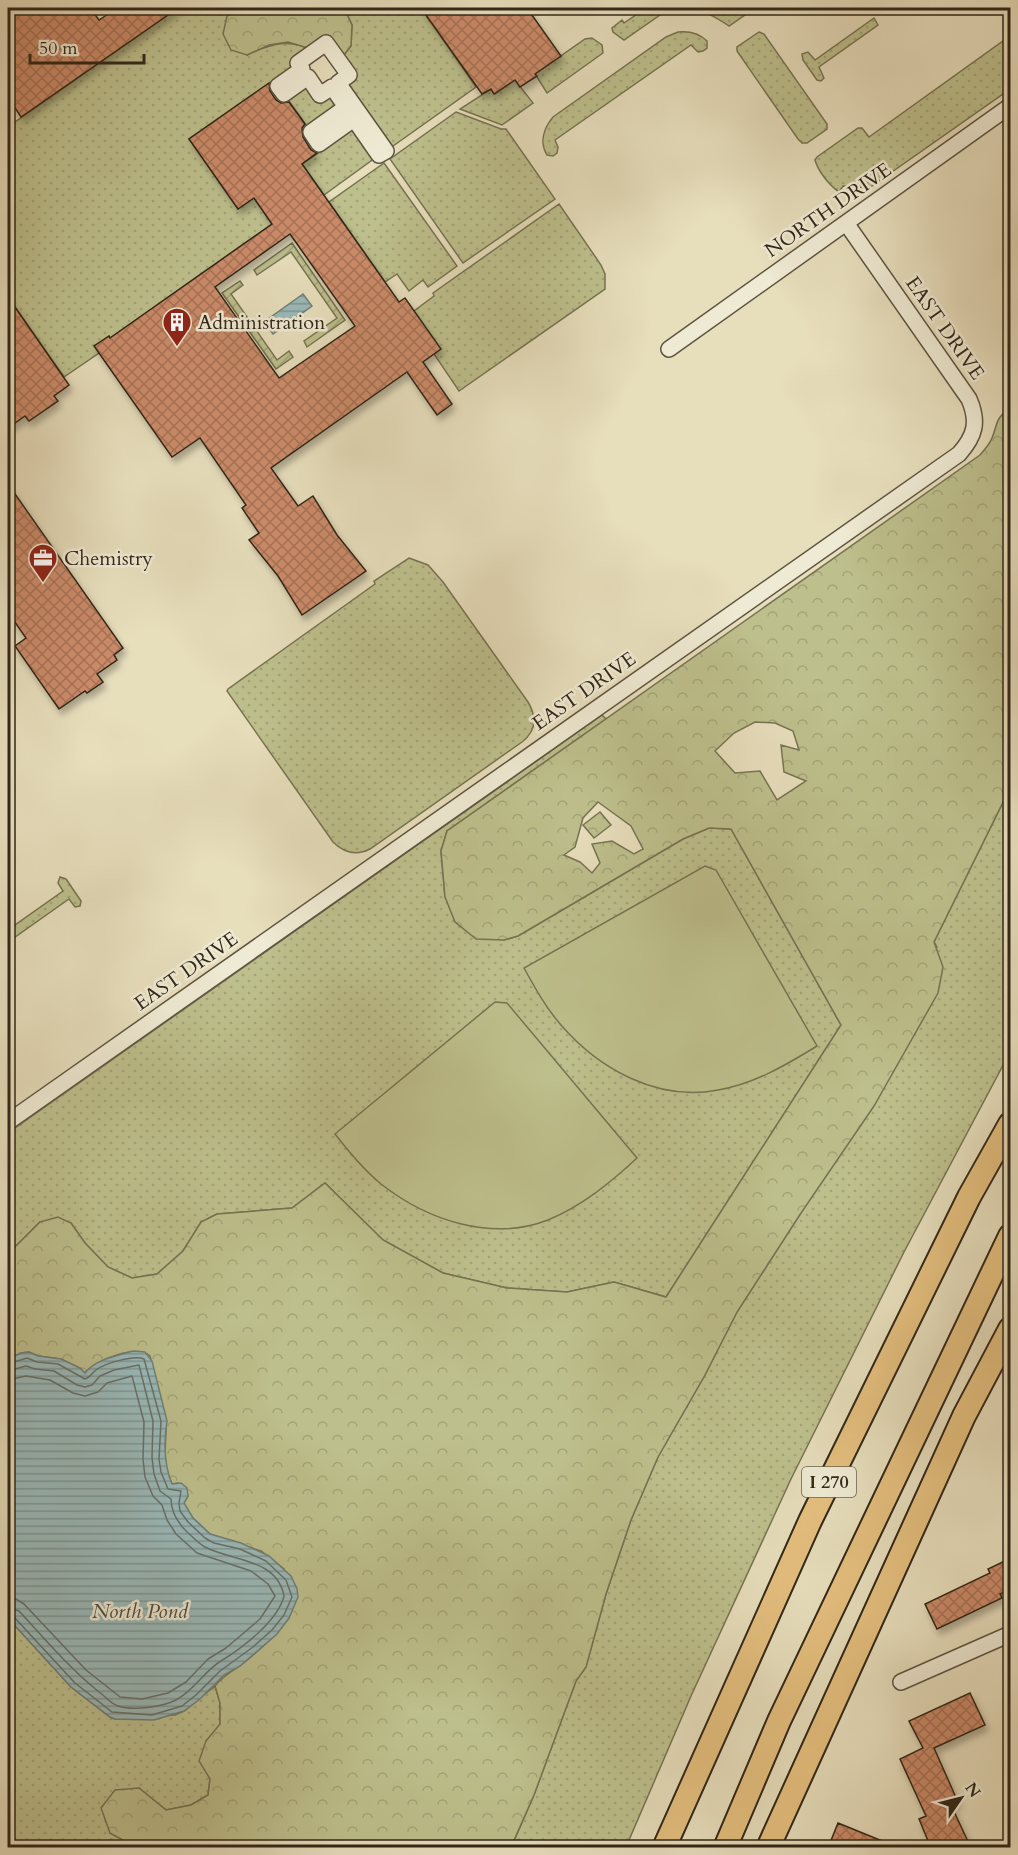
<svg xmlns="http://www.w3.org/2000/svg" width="1018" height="1855" font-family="Cardo,serif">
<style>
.grass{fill:url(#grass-dots);stroke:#777352;stroke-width:1.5}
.forest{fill:url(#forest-crowns);stroke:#777352;stroke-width:1.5;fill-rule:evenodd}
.garden{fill:url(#garden-furrows);stroke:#777352;stroke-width:1.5}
.pitch{fill:#bdbf8c;stroke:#777352;stroke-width:1.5}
.water{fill:url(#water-rules);stroke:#707f7a;stroke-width:1.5}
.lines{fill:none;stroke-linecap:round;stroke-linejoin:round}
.shore{stroke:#66706a;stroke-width:1.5}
.building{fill:url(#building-cross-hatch);stroke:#312719;stroke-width:1.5;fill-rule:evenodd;filter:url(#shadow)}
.minor-casing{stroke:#5e5542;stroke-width:18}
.highway-casing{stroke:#312719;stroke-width:26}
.minor{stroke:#efead3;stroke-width:15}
.highway{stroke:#e4bf7e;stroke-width:22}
.labels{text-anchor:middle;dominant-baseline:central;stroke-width:5;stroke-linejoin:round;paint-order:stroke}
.shield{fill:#efead3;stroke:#6a6251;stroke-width:1.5}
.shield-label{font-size:18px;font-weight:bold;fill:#312719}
.street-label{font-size:20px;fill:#312719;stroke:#efead3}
.poi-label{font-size:20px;fill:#312719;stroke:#efead3;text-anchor:start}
.water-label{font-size:21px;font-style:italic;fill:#4b4c41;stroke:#efead3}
</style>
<defs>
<pattern id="grass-dots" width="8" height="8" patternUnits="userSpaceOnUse" patternTransform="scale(1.5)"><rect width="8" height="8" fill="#bdbf8c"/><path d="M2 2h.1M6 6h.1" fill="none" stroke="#a3a478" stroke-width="1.8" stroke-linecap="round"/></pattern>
<pattern id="forest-crowns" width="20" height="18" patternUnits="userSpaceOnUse" patternTransform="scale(1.5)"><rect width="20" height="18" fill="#bdbf8c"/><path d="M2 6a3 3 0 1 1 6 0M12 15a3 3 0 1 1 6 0" fill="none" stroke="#a3a478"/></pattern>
<pattern id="garden-furrows" width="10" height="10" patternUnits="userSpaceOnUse" patternTransform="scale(1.5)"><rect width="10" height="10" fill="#bdbf8c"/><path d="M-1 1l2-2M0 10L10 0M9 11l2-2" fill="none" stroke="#a3a478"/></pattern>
<pattern id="water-rules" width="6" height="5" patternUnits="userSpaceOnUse" patternTransform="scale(1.5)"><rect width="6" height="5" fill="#9ababa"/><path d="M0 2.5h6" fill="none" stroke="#7e9796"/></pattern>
<pattern id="building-cross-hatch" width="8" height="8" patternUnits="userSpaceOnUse" patternTransform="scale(1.5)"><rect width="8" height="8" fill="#ca8a68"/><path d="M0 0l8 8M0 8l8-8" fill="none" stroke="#a57155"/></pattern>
<filter id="shadow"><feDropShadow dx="3" dy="5.5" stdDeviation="3" flood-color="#0004"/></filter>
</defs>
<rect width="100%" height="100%" fill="#e7debc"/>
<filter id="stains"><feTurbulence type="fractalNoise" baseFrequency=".00333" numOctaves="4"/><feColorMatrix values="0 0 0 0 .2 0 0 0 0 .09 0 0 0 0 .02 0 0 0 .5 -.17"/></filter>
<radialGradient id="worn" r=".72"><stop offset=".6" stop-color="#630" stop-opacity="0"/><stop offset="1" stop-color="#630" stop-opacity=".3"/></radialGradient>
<path class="grass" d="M178,8H261L240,9L247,55C270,44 290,37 314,52L189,139L238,209L254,198L272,224L110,338L109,336L95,346L99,353L64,377L8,297V127Z
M344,8H421L476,87L386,151L338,83L348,75L339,61L351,46L352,25Z
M646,8H670L624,40L613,32L612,28L622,20L624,23Z
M676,8H755L729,26C711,14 697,6 674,9Z
M874,18L878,25L819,67L824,78L821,81L817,80L803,60L802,54L808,52L815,60Z
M678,32C689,31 699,33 707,41V48L703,51L698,52L691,45L555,140L558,147L557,153L553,156L547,155C539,142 544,128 553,117L666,37Z
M759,32L764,34L827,124V129L807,143H802L798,139L737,51V47Z
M1010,36V89L869,188L843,186L839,192C829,185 818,171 815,160L817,157L858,128H862L869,137Z
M592,38L602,45L603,53L547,93L535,74L585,39Z
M308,77L320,95L332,87L346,107L311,132L284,94Z
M515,80L533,103L502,125L460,109L491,89L495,94Z
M456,112L501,129H506L555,199L463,263L390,159Z
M354,119L379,155L324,195L302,164L323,150Z
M384,163L457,266L428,287L423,280L409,291L397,274L385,282L329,202Z
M559,204L601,265L605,274V289L459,391L434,354L440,349L414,311L434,296L433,293Z
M409,558L428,565L443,582L528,702C537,717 536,731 522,742L370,849C356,856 344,853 333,842L227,691L228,689L375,584L374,581Z
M602,715L606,719L447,831L441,851L445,897L504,940L518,936L683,839L709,828L731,829L841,1025L666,1297L614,1282L567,1292L507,1288L443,1273L383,1240L325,1183L292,1208L217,1214L201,1222L183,1251L157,1274L132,1278L108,1267L85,1243L71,1223L40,1222L8,1254V1133Z
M1010,788V1052L904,1252L791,1479L691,1696L626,1847L511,1848L534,1795L576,1681L586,1667L606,1594L631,1520L658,1457L705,1375L737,1312L799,1216L937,947L934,942Z
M60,877L66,879L81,901L80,906L75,907L69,899L8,942V930L63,891L58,883Z
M8,1618L71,1687L110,1717L115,1719L175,1715L184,1711L215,1686L220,1703V1725L206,1741L210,1779L208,1795L191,1805L166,1810L139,1788L110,1833L137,1847H8Z"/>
<path class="forest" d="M261,8H344L352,25L351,46L339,61L326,43L308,48L288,42L269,45L247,55L231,50L223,34L227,16L240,9Z
M1010,409V788L934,942L943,967L938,993L874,1106L799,1216L737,1312L705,1375L658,1457L631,1520L606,1594L586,1667L576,1681L534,1795L511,1847L137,1848L110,1833L101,1808L115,1790L139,1788L166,1810L191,1805L208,1795L210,1779L199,1761L206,1741L220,1724V1703L215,1686C223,1676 231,1672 241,1665C259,1651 275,1636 289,1618L284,1569L261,1551L210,1534L193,1518L185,1508L184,1503L188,1496L178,1483L172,1484L167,1471L165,1458L166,1428L150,1356C136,1344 95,1360 85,1373L80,1368L61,1359L38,1356L29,1352L21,1353L8,1359V1254L40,1222L58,1217L71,1223L85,1243L108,1267L132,1278L157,1274L183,1251L201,1222L217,1214L292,1208L325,1183L383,1240L443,1273L507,1288L567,1292L614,1282L666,1297L841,1025L731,829L709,828L683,839L518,936L504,940L476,939L455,922L445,897L441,851L447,831L980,455C984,450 990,444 992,438C998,423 995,418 1010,409ZM755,722L775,723L793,731L799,750L781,745L784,772L806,781L777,800L760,771L735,773L715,751L734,733ZM598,802L631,826L643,849L634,854L612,841L592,844L600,863L592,873L580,862L564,855L575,847L583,818Z
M600,812L611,825L594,838L583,825Z"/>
<path class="garden" d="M292,243L345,320L307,347L304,341L337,318L291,252L257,275L254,270Z
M240,281L243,285L231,294L277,360L289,351L293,357L276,369L222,293Z"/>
<path class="pitch" d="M705,866L716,870L817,1046C786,1065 754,1084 718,1090C658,1102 599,1069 561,1025C546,1008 535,988 524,968Z
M495,1002L507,1003L637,1158C610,1183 582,1206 548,1220C491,1242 427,1220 381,1184C364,1170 349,1152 335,1134Z"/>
<path class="water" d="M303,294L312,306L273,334L264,322Z
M133,1351L145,1352L152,1361L167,1421C164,1441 164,1465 172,1484L181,1483L187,1488L188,1496L184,1503L193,1518L210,1534L241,1543L269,1556L291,1576L297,1589L298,1597L289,1618L277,1634L240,1666L224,1675L200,1699L184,1711L154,1720L115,1719L110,1717L71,1687L8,1618V1359L21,1353L29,1352L38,1356L61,1359L80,1368L85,1373C96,1359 116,1356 133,1351Z"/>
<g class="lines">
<path class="shore" d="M8,1364L27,1358L37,1362L58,1364L85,1379C91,1377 91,1374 96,1370C105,1363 134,1355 144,1359L161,1421L159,1459L161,1472L168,1489L181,1491L179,1503L180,1511L188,1522L205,1538L214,1543L240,1549L266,1561L286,1580L292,1597L284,1615L272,1630L253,1647L220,1671L196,1695L182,1706L152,1715L112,1712L75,1683L14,1617L8,1615
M8,1371L26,1366L35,1369L54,1371L77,1385L85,1387L92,1385L100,1376L114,1370L139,1365L153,1421L152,1458L154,1474L160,1491L171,1499C171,1513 178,1523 187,1532C193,1537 198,1543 205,1547C231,1561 277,1558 284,1596C278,1621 242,1648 221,1661C205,1670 195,1690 176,1700C162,1707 133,1711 118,1706C111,1704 105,1696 99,1692C69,1668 45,1639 19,1611L8,1607
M8,1380L26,1376L50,1380L73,1393L85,1396L98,1392L107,1383L132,1376L144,1422L143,1459L145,1477L153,1496L162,1505L167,1520L176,1534L197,1553L251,1571L268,1584L275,1596L260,1619L226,1648L208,1659L186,1682L168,1693L142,1699L120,1697L86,1670L24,1604L16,1599L8,1598"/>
</g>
<path class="building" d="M8,8H90L99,20L117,8H178L21,117L8,97Z
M421,8H527L561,56L535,74L537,76L520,87L515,80L494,94L491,89L482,94Z
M269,83L270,91L276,100L281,103L289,102L305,124L302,128L303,137L311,150L317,153L302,164L399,302L405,298L441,349L423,362L452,404L437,415L407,372L271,468L298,506L313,496L337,535L366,571L302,615L278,576L249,540L259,533L242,508L246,505L200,438L172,457L94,346L109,336L110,338L272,224L254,198L238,209L189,139ZM290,234L355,326L279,378L215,287Z
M8,297L69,385L54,396L58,401L29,421L25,416L8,428Z
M8,484L123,648L114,655L117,660L97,674L103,682L87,693L85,691L59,709L15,646L26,638L8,612Z
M1011,1558V1589L1000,1594L1002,1598L937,1629L925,1604L990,1573L988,1569Z
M970,1693L985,1725L934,1748L958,1802L951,1805L971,1848H931L919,1819L926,1816L900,1759L923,1748L909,1721Z
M838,1823L897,1847V1848H828Z"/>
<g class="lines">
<g class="minor-casing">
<path id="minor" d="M326,43L349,75L338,83L386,151L379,155L354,119L319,144L311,132L346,107L332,87L320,95L308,77L284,94L278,86L302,69L298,63Z
M669,349L1010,106
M8,1122L959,454C975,436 979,422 969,399L846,223
M901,1682L1010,1634"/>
</g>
<g class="highway-casing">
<path id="highway" d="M664,1848L810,1521L969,1197L1010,1124
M725,1848L779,1721L1010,1236
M768,1848L964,1416L1010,1329"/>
</g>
<use href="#minor" class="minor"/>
<use href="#highway" class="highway"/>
</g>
<defs>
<g id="building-pin" transform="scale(1.5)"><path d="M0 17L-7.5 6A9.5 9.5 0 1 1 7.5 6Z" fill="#8f2418" stroke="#efead3"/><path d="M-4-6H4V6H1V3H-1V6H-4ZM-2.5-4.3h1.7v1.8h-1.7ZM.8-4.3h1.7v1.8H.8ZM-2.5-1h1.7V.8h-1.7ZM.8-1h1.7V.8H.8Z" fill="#fff"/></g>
<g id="office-pin" transform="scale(1.5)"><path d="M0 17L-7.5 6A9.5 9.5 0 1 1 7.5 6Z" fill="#8f2418" stroke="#efead3"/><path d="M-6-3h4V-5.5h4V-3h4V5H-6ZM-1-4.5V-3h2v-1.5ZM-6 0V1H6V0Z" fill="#fff"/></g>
</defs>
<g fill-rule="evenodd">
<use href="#building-pin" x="177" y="322"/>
<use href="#office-pin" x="43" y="558"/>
</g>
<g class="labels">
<rect class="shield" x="802" y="1467" width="54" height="30" rx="4.5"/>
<g class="shield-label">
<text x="829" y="1482">I 270</text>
</g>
<g class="street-label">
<text transform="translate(828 210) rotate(-35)">NORTH DRIVE</text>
<text transform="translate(945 328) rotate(55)">EAST DRIVE</text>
<text transform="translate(584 691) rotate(-35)">EAST DRIVE</text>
<text transform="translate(186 971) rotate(-35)">EAST DRIVE</text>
</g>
<g class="poi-label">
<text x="198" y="322">Administration</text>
<text x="64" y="558">Chemistry</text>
</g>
<g class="water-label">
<text x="140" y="1611">North Pond</text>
</g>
</g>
<rect width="1018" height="1855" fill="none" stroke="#e7debc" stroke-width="30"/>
<rect x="9" y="9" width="1000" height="1837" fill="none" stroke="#312719" stroke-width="3"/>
<rect x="15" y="15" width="988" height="1825" fill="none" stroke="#312719" stroke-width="1.5"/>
<g transform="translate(961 1798) rotate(55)" stroke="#efead3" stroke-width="4.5" paint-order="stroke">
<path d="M0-4.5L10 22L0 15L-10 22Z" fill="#312719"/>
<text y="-9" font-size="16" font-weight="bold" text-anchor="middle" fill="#312719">N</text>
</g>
<path d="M30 54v9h114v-9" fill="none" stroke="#312719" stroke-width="3"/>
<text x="39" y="54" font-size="18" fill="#312719" stroke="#efead3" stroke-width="4.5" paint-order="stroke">50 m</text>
<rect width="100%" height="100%" filter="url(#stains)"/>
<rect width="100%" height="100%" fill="url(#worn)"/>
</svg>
